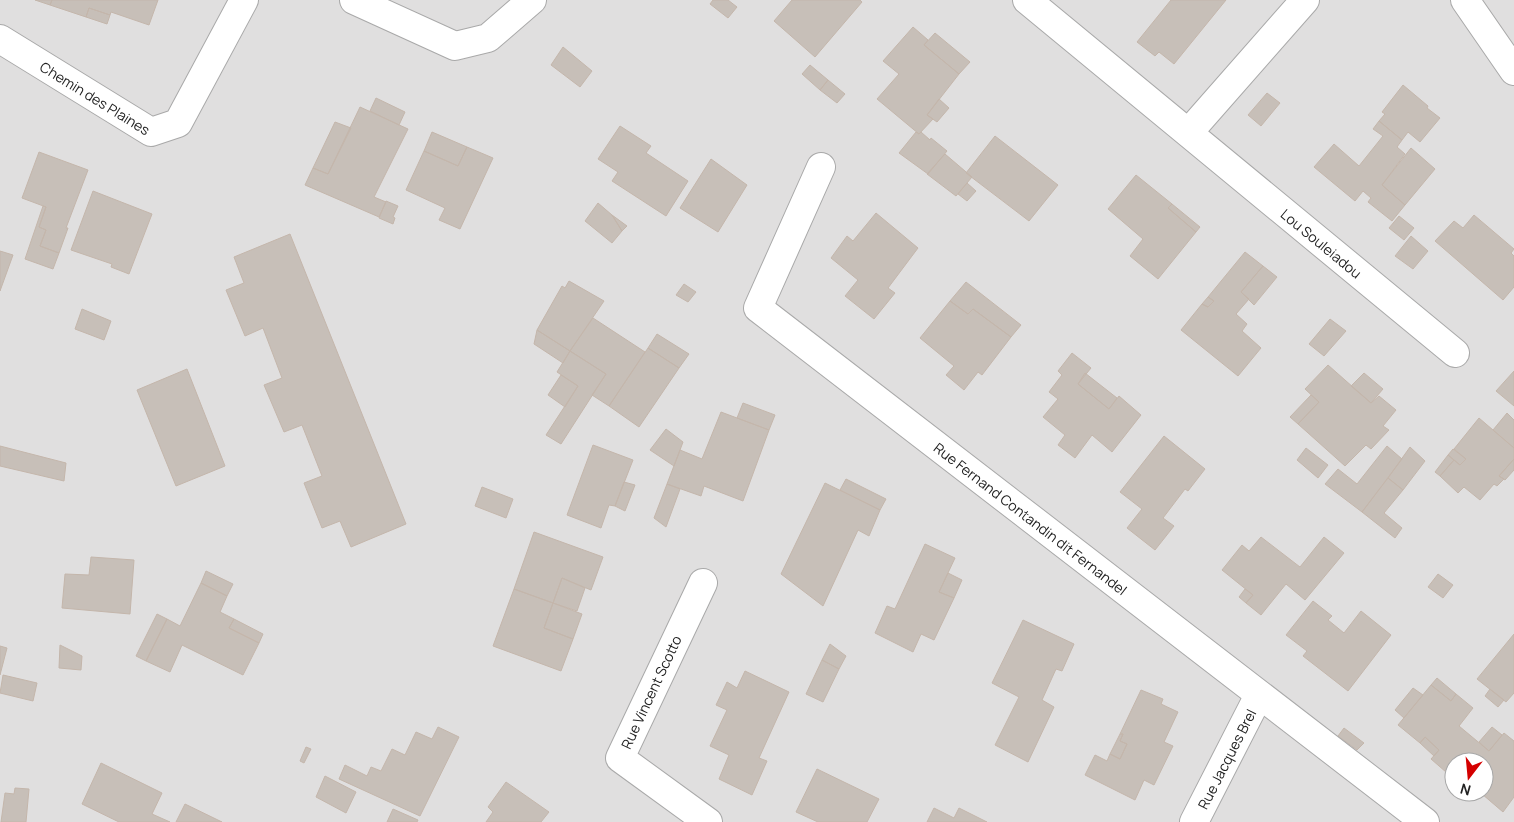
<svg xmlns="http://www.w3.org/2000/svg" width="1514" height="822" font-family="Manrope,sans-serif">
<style>
.residential{fill:#e0dfdf;fill-rule:evenodd}
.building{fill:#c7bfb8;stroke:#c4b6ab}
.lines{fill:none;stroke-linecap:round;stroke-linejoin:round}
.minor-casing{stroke:#a9a9a9;stroke-width:30}
.minor{stroke:#fff;stroke-width:28}
.labels{text-anchor:middle;dominant-baseline:central;stroke-width:4;stroke-linejoin:round;paint-order:stroke}
.street-label{font-size:14px;fill:#222;stroke:#fff}
</style>
<rect width="100%" height="100%" fill="#f2efe9"/>
<path class="residential" d="M0,0H1514V822H0ZM1454,762H1484V792H1454Z"/>
<path class="building" d="M35,0H52L50,5Z
M52,0H158L149,25L111,12L110,15L89,8L86,17L50,5Z
M713,0H728L737,7L728,18L710,4Z
M792,0H860L862,2L815,57L774,21Z
M1171,0H1226L1174,64L1159,52L1155,56L1137,42Z
M89,8L110,15L107,24L86,17Z
M913,27L928,40L924,45L959,74L927,115L933,119L919,134L877,99L899,74L883,61Z
M935,33L970,62L959,74L924,45Z
M563,47L592,71L580,87L551,65Z
M810,65L828,80L820,90L802,74Z
M828,80L845,94L837,103L820,90Z
M1403,85L1428,106L1427,108L1440,118L1420,142L1408,132L1402,140L1379,121L1385,114L1382,112Z
M1267,93L1280,103L1261,126L1248,115Z
M376,98L405,112L399,125L370,111Z
M939,99L949,108L937,122L927,115Z
M360,107L408,129L374,197L386,202L379,217L305,185L313,168L328,174Z
M1379,121L1402,140L1397,147L1405,154L1382,185L1405,205L1392,221L1368,202L1371,198L1363,191L1355,201L1314,167L1334,144L1359,166L1383,136L1373,129Z
M335,122L351,128L328,174L313,168Z
M620,126L651,146L646,153L688,181L666,216L612,181L618,172L598,159Z
M432,132L467,147L458,166L424,151Z
M916,132L919,134L921,132L930,140L931,138L947,151L928,174L899,153Z
M995,136L1058,185L1029,221L966,173Z
M467,147L493,158L460,229L439,220L445,208L406,190L424,151L458,166Z
M1411,148L1435,169L1405,205L1382,185Z
M39,152L88,170L66,228H68L59,253L40,246L46,230L39,227L46,207L22,198Z
M945,154L972,177L956,196L927,174Z
M711,159L747,185L718,232L680,208Z
M1136,175L1172,204L1168,208L1196,232L1158,279L1130,256L1143,239L1108,209Z
M967,183L976,191L967,201L958,194Z
M93,191L152,214L129,274L111,267L112,264L71,250Z
M386,201L398,206L393,217L395,218L393,224L379,218Z
M598,203L612,215L622,231L612,243L585,221Z
M1172,204L1200,227L1196,232L1168,208Z
M43,206L46,207L39,227L46,230L40,246L59,253L53,269L25,259Z
M876,213L918,248L888,288L895,293L874,319L845,296L858,280L831,258L847,236L853,241Z
M612,215L627,226L622,231Z
M1474,215L1514,249L1511,253L1514,256V287L1503,300L1435,241L1454,221L1463,228Z
M1399,216L1414,228L1404,240L1389,228Z
M290,234L406,524L351,547L340,521L322,528L304,483L322,476L302,425L284,432L264,385L282,378L263,328L245,336L226,290L244,283L234,257Z
M1411,236L1428,251L1413,269L1395,256Z
M0,251L13,255L0,291Z
M1245,252L1263,266L1241,292L1249,299L1236,314L1247,324L1242,331L1261,348L1238,376L1181,330L1202,304L1208,307L1214,301L1208,297Z
M1263,266L1277,277L1254,305L1241,292Z
M569,281L604,301L570,351L537,330L562,286L565,288Z
M966,282L1021,325L1011,337L973,309L968,314L950,301Z
M684,284L696,292L688,302L676,295Z
M1208,297L1214,301L1208,307L1202,304Z
M950,301L968,314L973,309L1011,337L982,375L978,372L964,390L946,375L954,366L920,338Z
M82,309L111,321L104,340L75,329Z
M593,318L645,352L609,406L592,395L606,374L570,351Z
M1330,319L1346,331L1324,356L1309,344Z
M537,330L570,351L563,363L534,344Z
M657,334L689,354L679,368L648,348Z
M648,348L679,368L639,427L609,406Z
M570,351L606,374L561,444L546,435L578,386L557,372Z
M1072,353L1091,368L1078,384L1109,409L1119,396L1141,415L1112,452L1092,435L1075,458L1058,445L1065,435L1043,417L1058,399L1049,392L1062,375L1058,371Z
M1328,365L1371,403L1379,396L1396,410L1383,426L1389,430L1371,449L1366,445L1345,466L1298,424L1319,402L1305,389Z
M187,369L225,466L176,486L137,390Z
M1514,371V406L1496,391Z
M1085,373L1117,398L1109,409L1078,384Z
M1364,373L1383,389L1371,403L1351,386Z
M561,375L578,386L565,407L548,395Z
M1311,395L1319,402L1298,424L1290,417Z
M743,403L775,415L769,430L737,418Z
M721,412L769,430L743,501L704,486L701,496L667,484L680,450L702,459Z
M1507,413L1514,420V448L1493,430Z
M1479,418L1514,448V459L1499,476L1504,479L1497,486L1494,484L1480,500L1464,487L1458,493L1440,476L1454,460L1460,465L1466,459L1454,449Z
M666,429L683,442L674,466L650,450Z
M1164,436L1205,469L1188,491L1185,489L1163,518L1174,526L1155,550L1127,528L1142,509L1120,492Z
M593,445L633,460L615,506L609,505L601,528L567,515Z
M0,446L66,463L64,481L0,466Z
M1387,446L1402,459L1362,512L1325,484L1338,469L1357,484Z
M1410,447L1425,461L1403,490L1388,478Z
M1306,448L1328,465L1318,478L1297,460Z
M1453,449L1466,459L1460,465L1448,455Z
M1448,455L1454,460L1440,476L1435,472Z
M1514,459V470L1505,480L1499,476Z
M1388,478L1403,490L1384,513L1402,528L1395,538L1362,512Z
M846,479L886,499L880,510L840,490Z
M624,482L635,485L625,511L615,506Z
M825,483L880,510L869,536L858,530L823,606L781,574Z
M667,484L680,489L666,527L654,518Z
M482,487L513,499L506,518L475,506Z
M534,532L603,557L591,590L562,578L553,603L514,589Z
M1261,537L1300,567L1324,537L1344,553L1305,600L1286,584L1261,615L1246,603L1253,595L1222,570L1242,545L1249,551Z
M925,544L955,558L939,592L954,598L934,640L921,634L913,652L875,633L887,606L895,609Z
M91,557L134,560L130,614L62,608L65,574L89,575Z
M206,571L233,584L227,596L201,583Z
M948,573L962,580L954,598L939,592Z
M1438,574L1453,585L1443,598L1428,587Z
M562,578L585,588L577,611L553,603Z
M201,583L227,596L220,612L234,619L229,628L259,643L243,675L182,645L170,672L146,661L167,619L180,626Z
M514,589L553,603L544,628L573,639L561,671L493,646Z
M1245,589L1253,595L1246,603L1239,597Z
M1313,601L1332,616L1328,620L1344,633L1361,611L1391,635L1348,691L1303,656L1307,651L1286,635Z
M553,603L582,614L573,639L544,628Z
M157,614L167,619L146,661L136,656Z
M234,619L263,634L259,643L229,628Z
M1023,620L1074,644L1062,671L1056,669L1042,700L1054,707L1028,762L995,745L1019,697L992,683Z
M1514,634V693L1506,702L1477,679Z
M830,644L846,656L839,669L822,660Z
M60,645L82,656L81,670L59,668Z
M0,646L7,648L0,675Z
M822,660L839,669L823,702L806,694Z
M745,671L789,692L759,758L767,761L752,795L719,779L729,755L710,746L727,710L716,705L727,682L737,688Z
M3,675L37,683L33,701L0,693Z
M1437,678L1456,694L1451,701L1431,685Z
M1431,685L1451,701L1456,694L1473,708L1459,726L1489,751L1504,733L1514,741V797L1503,812L1482,794L1487,788L1484,786V762H1454V779L1431,759L1439,750L1425,737L1420,743L1398,725Z
M1413,688L1423,695L1404,718L1395,710Z
M1490,689L1504,700L1498,707L1485,696Z
M1141,690L1163,699L1161,704L1178,712L1164,742L1173,746L1154,785L1144,780L1135,800L1085,775L1095,755L1107,761L1110,754L1120,759L1127,744L1120,741L1123,734H1120Z
M438,727L459,737L420,816L339,779L345,765L367,776L371,767L381,771L392,749L405,755L416,732L432,739Z
M1492,727L1502,735L1489,751L1479,742Z
M1344,728L1364,743L1357,750L1338,736Z
M1120,734H1123L1120,741L1127,744L1120,759L1110,754Z
M1425,737L1439,750L1434,756L1420,743Z
M306,747L311,749L304,763L300,761Z
M101,763L162,793L152,814L170,822H119L82,804Z
M817,769L879,799L867,822H818L796,812Z
M325,776L356,792L346,813L316,797Z
M506,782L549,812L541,822H486L493,812L488,807Z
M15,788L29,789L26,822H1L5,793L14,794Z
M185,804L222,822H176Z
M934,808L954,818L959,808L987,822H927Z
M393,809L418,820L417,822H387Z"/>
<g class="lines">
<g class="minor-casing">
<g id="minor">
<path d="M354,0L455,46L488,38L532,0"/>
<path id="s1" d="M1027,0L1455,353"/>
<path d="M1465,0L1514,71"/>
<path id="s2" d="M0,39L151,132L178,123L244,0"/>
<path d="M1189,132L1305,0"/>
<path id="s3" d="M821,167L758,308L1425,822"/>
<path d="M703,583L620,758L708,822"/>
<path id="s4" d="M1194,822L1259,695"/>
</g>
</g>
<use href="#minor" class="minor"/>
</g>
<g class="labels">
<g class="street-label">
<text stroke="none"><textPath href="#s2" startOffset="112">Chemin des Plaines</textPath></text>
<text stroke="none"><textPath href="#s1" startOffset="382">Lou Souleiadou</textPath></text>
<text stroke="none"><textPath href="#s3" startOffset="499">Rue Fernand Contandin dit Fernandel</textPath></text>
<text transform="translate(651 692) rotate(-65)">Rue Vincent Scotto</text>
<text stroke="none"><textPath href="#s4" startOffset="71">Rue Jacques Brel</textPath></text>
</g>
</g>
<g transform="translate(1469 777) rotate(196)"><circle r="24" fill="#ffffff" stroke="#a7a7a7"/>
<path d="M0-4L9 19L0 12L-9 19Z" fill="#d40000"/>
<text y="-8" font-size="14" font-weight="bold" text-anchor="middle" fill="#222222">N</text>
</g>
</svg>
